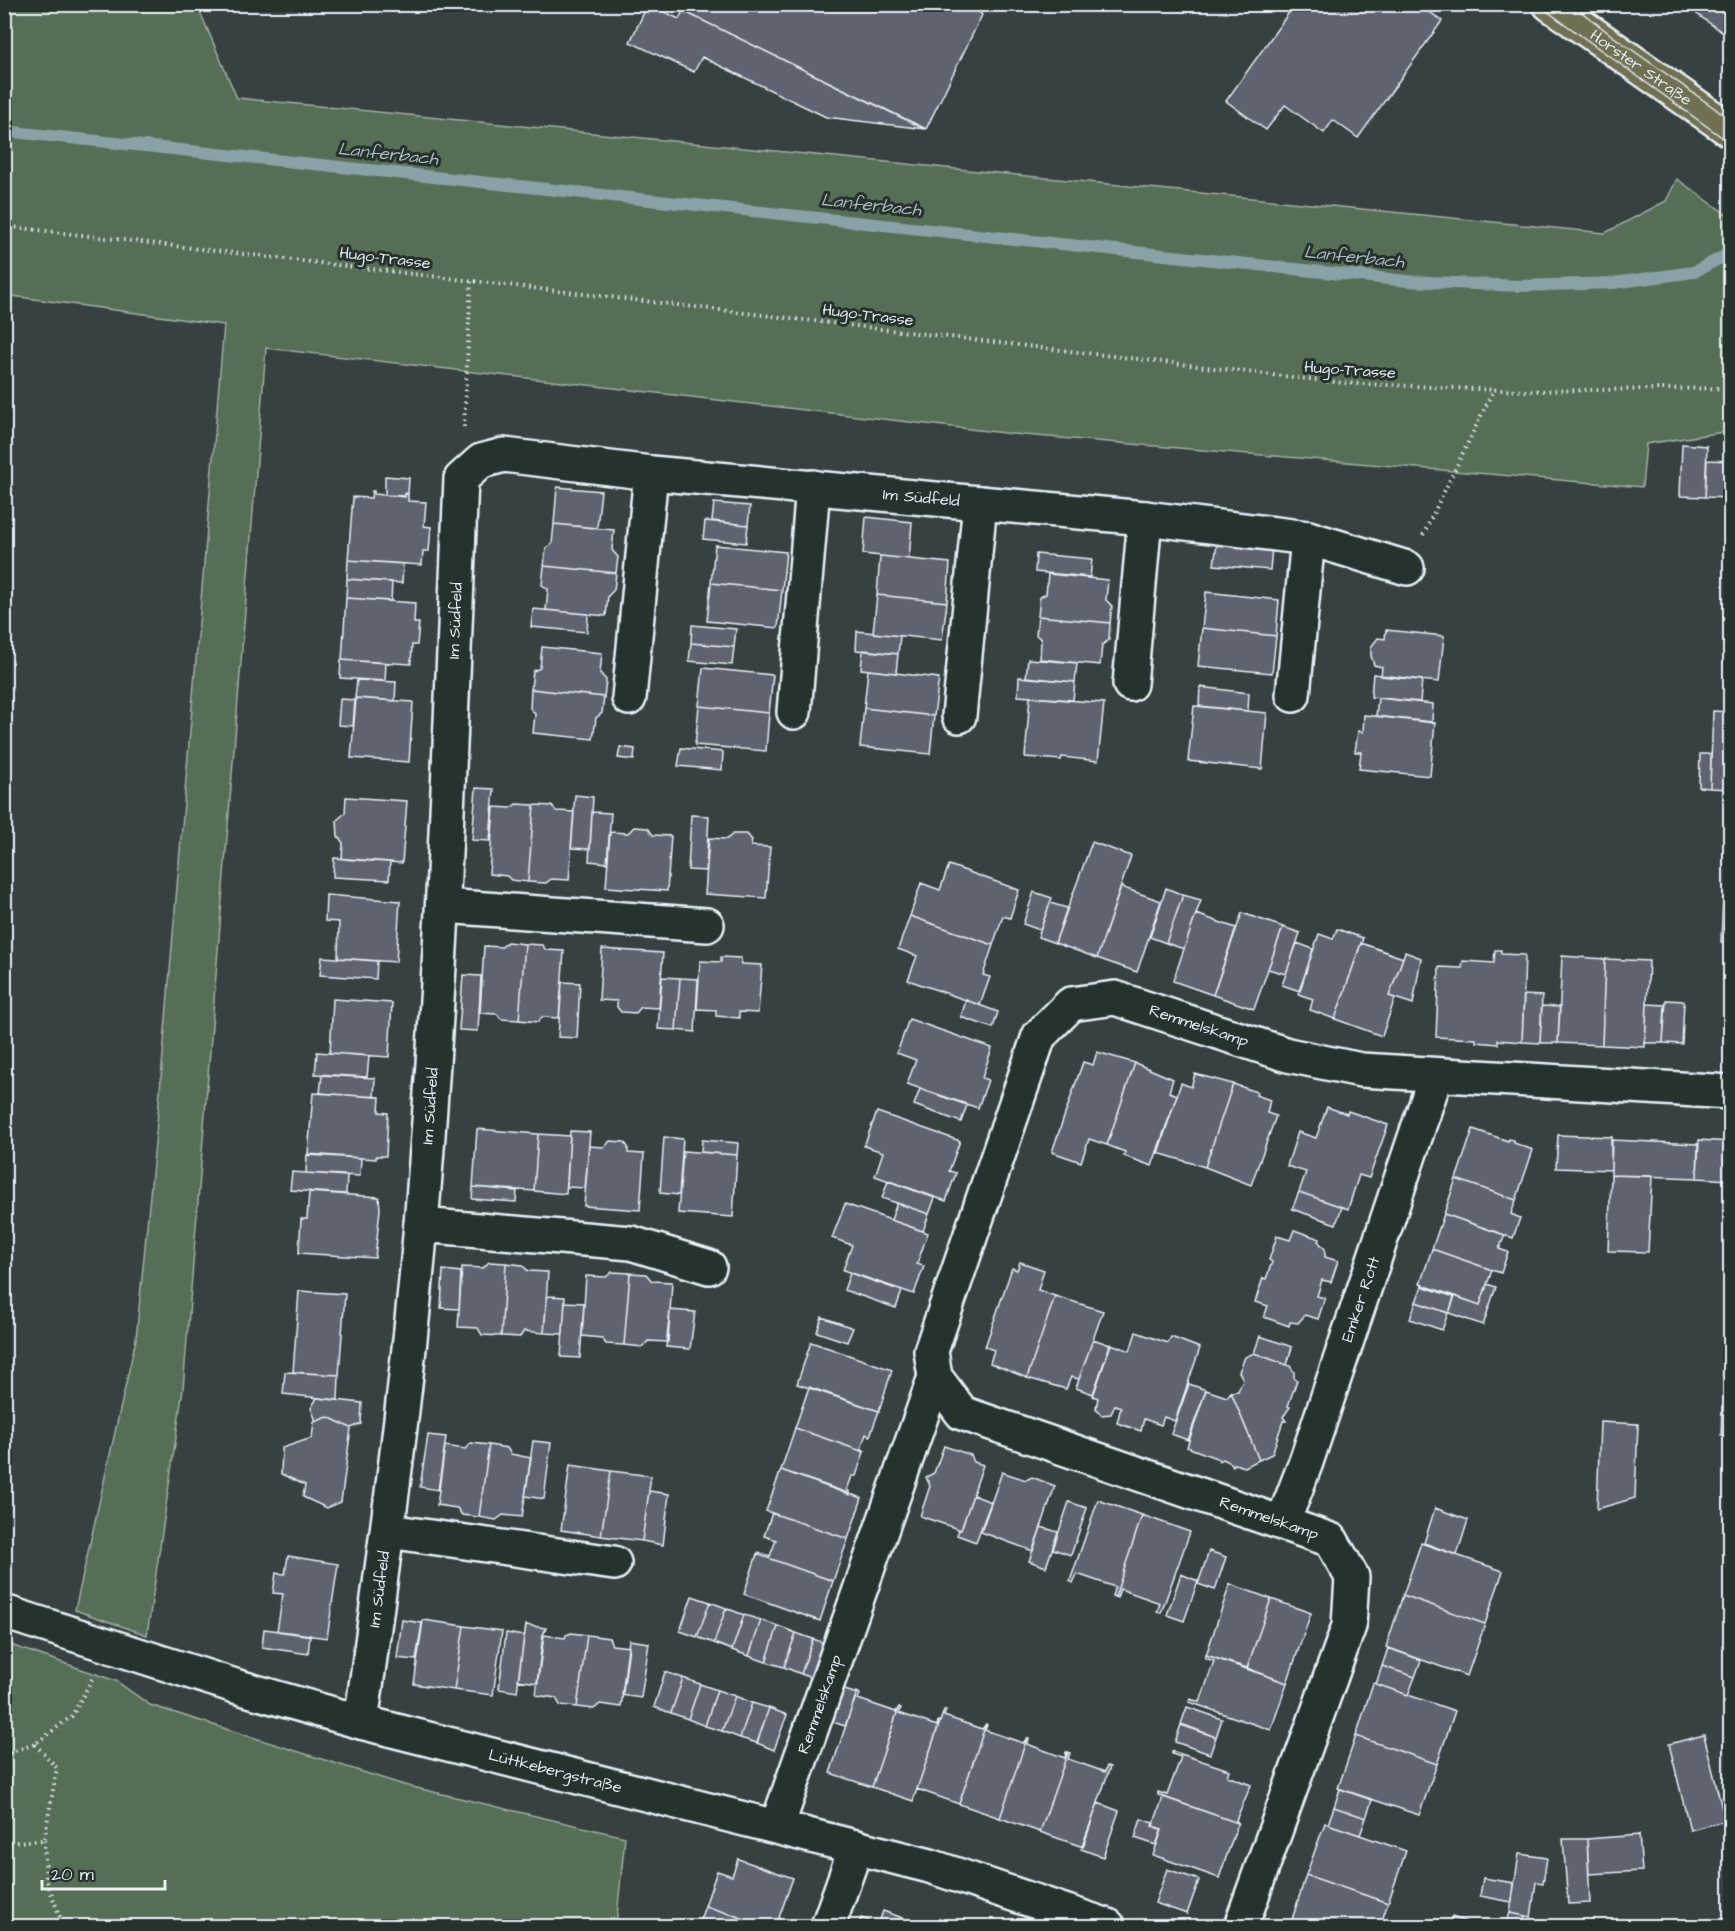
<svg xmlns="http://www.w3.org/2000/svg" width="1735" height="1931" font-family="'Architects Daughter',sans-serif">
<style>
.green{fill:#576e54;stroke:#a0b0a6;stroke-width:1.5}
.lines{fill:none;stroke-linecap:round;stroke-linejoin:round}
.stream{stroke:#8ba1a8;stroke-width:12}
.building{fill:#5e6370;stroke:#e8f1f8;stroke-width:1.5}
.minor-casing{stroke:#e8f1f8;stroke-width:38}
.major-casing{stroke:#e8f1f8;stroke-width:38}
.path{stroke:#e8f1f8;stroke-width:4;stroke-dasharray:1.5 4.5;stroke-linecap:butt}
.minor{stroke:#26332d;stroke-width:33}
.major{stroke:#716f52;stroke-width:33}
.tram{stroke:#e8f1f8;stroke-width:1.5}
.labels{text-anchor:middle;dominant-baseline:central;stroke-width:6;stroke-linejoin:round;paint-order:stroke}
.street-label{font-size:16px;fill:#e8f1f8;stroke:#26332d}
.water-label{font-size:18px;font-style:italic;fill:#aabbc3;stroke:#26332d}
</style>
<rect width="100%" height="100%" fill="#374141"/>
<filter id="ink" filterUnits="userSpaceOnUse"><feTurbulence type="fractalNoise" baseFrequency=".0167" numOctaves="2"/><feDisplacementMap in="SourceGraphic" scale="12" xChannelSelector="R" yChannelSelector="G"/><feConvolveMatrix kernelMatrix="1 2 1 2 8 2 1 2 1" color-interpolation-filters="sRGB"/></filter>
<g filter="url(#ink)">
<path class="green" d="M12,5H197L237,98L1605,233L1666,201L1677,179L1730,217V431L1646,444L1642,487L1013,434L266,348L183,1389L147,1635L75,1610L136,1339L159,1102L224,325L5,295L4,20Z
M5,1643L116,1681L150,1705L404,1785L625,1837L616,1926H5Z"/>
<g class="lines">
<path class="stream" d="M4,131L1407,281L1520,286L1613,283L1694,272L1730,253"/>
</g>
<path class="building" d="M648,4L679,19L683,11L925,129L826,117L702,57L694,72L630,42Z
M687,4H980L983,6L980,13L982,15L926,129L683,11Z
M1295,4H1419L1442,21L1358,138L1333,120L1324,133L1285,105L1266,130L1226,101Z
M1683,4H1730V29L1726,35Z
M1682,444L1707,446L1705,497L1680,496Z
M1707,460L1730,461V498L1705,497Z
M385,476L409,478L408,494L405,493V496L385,495Z
M557,487L601,491L597,528L554,524Z
M372,491H374V494L405,497V494H408V501L426,502L424,526L431,527L429,551H423L422,565L348,560L353,497L371,498Z
M714,503L750,506L748,525L712,521Z
M866,517L912,522L909,559L863,554Z
M705,521L748,525L746,543L703,539Z
M554,524L614,530L612,550L618,557L616,573L544,566L546,548L552,544Z
M1217,543L1272,548L1270,570L1214,565Z
M715,545L786,552L782,590L711,583Z
M1036,554L1092,559L1090,577L1035,572Z
M880,556L950,563L947,602L877,595Z
M348,560L403,564L402,583L347,579Z
M544,566L616,573L614,590L608,596L606,616L546,610L548,589L542,585Z
M1048,574L1108,580L1106,600L1112,606L1110,623L1038,616L1040,597L1046,594Z
M347,579L392,582L391,601L346,598Z
M711,583L782,590L778,628L707,621Z
M1206,592L1279,600L1276,636L1202,628Z
M877,595L947,602L942,640L873,633Z
M346,598L415,603L414,623H419L417,645H412L411,664L342,660Z
M533,609L588,614L587,632L531,627Z
M1038,616L1110,623L1109,640L1102,645L1100,665L1040,659L1041,639L1036,635Z
M692,625L736,629L734,647L691,643Z
M1202,628L1276,636L1272,673L1198,666Z
M1386,630L1444,636L1439,682L1381,676L1382,667L1374,665L1371,656V647L1378,638L1385,639Z
M857,631L900,636L898,654L856,650Z
M691,643L734,647L732,665L689,661Z
M542,647L602,653L600,673L606,680L604,697L531,689L533,671L540,668Z
M863,650L898,654L896,673L861,669Z
M1028,659L1077,663L1075,682L1026,677Z
M341,660L386,663L385,681L340,678Z
M703,668L773,675L769,713L699,706Z
M868,670L939,678L934,716L864,708Z
M1373,674L1422,680L1420,702L1371,697Z
M1019,677L1075,682L1073,700L1018,696Z
M357,680L396,682L395,701L355,698Z
M1200,687L1249,693L1248,711L1199,706Z
M531,689L604,697L602,713L596,718L593,739L533,733L535,714L530,708Z
M1030,697L1104,703L1098,761L1062,757L1061,760L1025,757Z
M356,698L413,702L409,762L351,758Z
M1378,698L1433,704L1432,722L1376,716Z
M340,699L355,700L353,726L338,725Z
M699,706L769,713L766,751L695,745Z
M1194,706L1267,713L1262,769L1188,761Z
M864,708L934,716L930,754L860,747Z
M1713,711L1730,712V789L1710,788Z
M1364,715L1435,723L1430,776L1359,769L1361,752H1355L1358,731L1363,732Z
M620,747L635,749L634,760L618,758Z
M681,748L723,752L722,770L678,766Z
M1700,754H1711L1710,788L1699,787Z
M476,788L494,789L490,841L472,840Z
M575,795L593,797L590,849L571,848Z
M346,797L407,801L402,863L342,859L343,843L338,836L337,820L345,813Z
M516,804L534,805L528,882L511,880L507,876L489,874L494,807L511,808Z
M534,805L552,806L556,811L574,812L569,880L551,879L546,883L528,882Z
M592,812L611,813L607,863L589,861Z
M691,815L709,816L706,871L688,870Z
M634,827L648,828L653,835L671,836L667,891L606,887L610,832L628,833Z
M733,834H747L752,840L751,846L770,847L766,898L705,894L709,838L727,839Z
M1092,842L1131,856L1097,958L1055,943Z
M334,858L390,862L389,880L333,877Z
M949,865L1019,890L1010,918L1003,916L993,945L910,916L921,883L940,890Z
M1121,887L1161,901L1137,972L1097,958Z
M1166,888L1183,895L1166,943L1150,937Z
M1034,892L1052,898L1040,930L1023,924Z
M326,895L400,901L396,962L338,958L339,922L325,921Z
M1183,895L1201,900L1184,949L1166,943Z
M1727,896H1730V942H1721L1723,899Z
M1050,903L1067,908L1055,943L1038,937Z
M1242,913L1283,927L1254,1009L1213,995Z
M1196,914L1236,928L1213,995L1173,981Z
M910,916L993,945L983,975L990,977L980,1005L908,980L917,956L898,949Z
M1283,927L1300,933L1286,974L1268,969Z
M1337,929L1363,938L1335,1019L1310,1010L1313,999L1298,994L1319,934L1333,939Z
M507,942L525,944L519,1020L501,1019L497,1014L480,1013L484,946L502,947Z
M1297,943L1313,949L1300,991L1282,985Z
M1361,943L1403,958L1389,996L1395,998L1382,1036L1335,1019Z
M525,944L542,945L546,950L564,951L559,1018L542,1017L538,1022L519,1020Z
M602,949L663,953L659,1008L641,1007L636,1013L621,1012L617,1007V1001L599,1000Z
M1495,950H1501V954L1525,955L1522,1042L1498,1040V1044L1476,1042V1039L1436,1037L1439,967L1462,968L1463,961L1494,963Z
M1405,952L1421,958L1413,1004L1389,996Z
M1562,956L1605,959L1602,1045L1558,1043Z
M322,957L377,961L376,979L320,975Z
M721,957L741,958V964L762,965L758,1013L739,1012V1018L716,1016V1010L697,1009L700,961L721,962Z
M1605,959L1649,961L1645,1047L1602,1045Z
M463,975L481,976L478,1031L459,1030Z
M662,977L680,978L676,1030L658,1029Z
M680,978L698,979L695,1032L676,1030Z
M562,982L580,983L577,1038L558,1037Z
M1524,995L1542,996L1540,1043L1522,1042Z
M333,999L392,1003L389,1057L330,1053Z
M966,1000L998,1012L993,1028L961,1017Z
M1666,1000L1684,1001L1682,1044L1663,1043Z
M1647,1004L1665,1005L1663,1043H1645Z
M1542,1006L1560,1007L1558,1043H1540Z
M909,1019L992,1048L982,1078L988,1080L978,1108L907,1084L916,1060L897,1053Z
M317,1052L369,1056L367,1077L315,1074Z
M1097,1052L1135,1063L1107,1145L1089,1139L1081,1162L1052,1152L1083,1062L1093,1065Z
M1135,1063L1173,1079L1169,1092L1177,1095L1152,1166L1124,1156L1125,1152L1107,1145Z
M1195,1074L1233,1084L1205,1167L1158,1153L1181,1083L1191,1087Z
M322,1075L375,1078L374,1097L320,1093Z
M1233,1084L1257,1092L1256,1095L1270,1100L1267,1113L1276,1116L1251,1185L1205,1167Z
M920,1089L967,1105L961,1122L914,1105Z
M313,1093L380,1097L379,1112L388,1113L386,1156H376V1159L308,1154Z
M1327,1107L1347,1114L1348,1111L1388,1125L1369,1178L1359,1175L1348,1209L1299,1192L1306,1172L1287,1166L1298,1132L1316,1138Z
M877,1112L960,1141L949,1171L956,1173L946,1201L875,1176L883,1152L864,1146Z
M477,1129L538,1134L534,1191L473,1187Z
M1473,1129L1508,1141L1509,1139L1514,1140V1143L1533,1150L1516,1200L1456,1179Z
M570,1131L590,1132L585,1188L567,1187Z
M538,1134L570,1136L566,1194L534,1191Z
M1558,1135L1612,1137L1611,1170L1556,1168Z
M664,1137L683,1139L679,1195L660,1193Z
M702,1140L738,1143L737,1155L701,1152Z
M1611,1140L1698,1144L1697,1178L1611,1175Z
M1699,1140L1730,1142V1180L1697,1178Z
M610,1141L624,1142L628,1147V1153L644,1154L640,1210L584,1206L589,1146L604,1147Z
M683,1151L737,1155L733,1217L678,1213Z
M307,1155L361,1158L360,1176L306,1173Z
M292,1172L347,1176L346,1194L290,1190Z
M1611,1175L1652,1176L1648,1252L1608,1251Z
M1456,1179L1516,1200L1511,1214L1520,1218L1513,1238L1444,1214Z
M888,1181L935,1198L929,1214L882,1198Z
M473,1187L517,1191L516,1202L472,1199Z
M309,1192L379,1197L380,1209L375,1258L299,1253L301,1219H307Z
M1299,1192L1342,1207L1336,1224L1292,1209Z
M897,1203L929,1214L923,1231L891,1220Z
M845,1204L928,1233L917,1264L924,1266L914,1294L843,1270L852,1245L832,1238Z
M1444,1214L1505,1235L1499,1249L1508,1252L1501,1273L1432,1249Z
M1294,1230L1320,1239L1318,1241L1325,1249V1257L1338,1261L1331,1282L1322,1280L1317,1296L1325,1298L1318,1319L1305,1315L1298,1323L1290,1322L1289,1326L1264,1317L1268,1306L1255,1302L1263,1278L1266,1279L1272,1262L1269,1260L1277,1236L1290,1240Z
M1432,1249L1492,1270L1480,1305L1420,1284Z
M489,1262L506,1263L501,1336L482,1335L478,1328L458,1327L462,1267L483,1268Z
M1020,1262L1044,1270L1038,1290L1055,1296L1027,1378L990,1363L994,1350L985,1347L1012,1268L1017,1270Z
M506,1263L522,1265L528,1271L548,1272L544,1333L524,1331L520,1337L501,1336Z
M443,1270L461,1272L459,1309L441,1308Z
M612,1272L630,1273L624,1345L606,1344L602,1338L582,1336L586,1276L606,1277Z
M630,1273L646,1274L652,1281L672,1282L668,1342L648,1341L643,1347L624,1345Z
M850,1273L902,1291L896,1308L844,1290Z
M1487,1284L1496,1287L1483,1325L1449,1313L1455,1296L1480,1305Z
M1422,1286L1454,1297L1449,1313L1416,1302Z
M1727,1289H1730V1316H1726Z
M299,1291L345,1294L339,1375L293,1372Z
M547,1296L565,1297L563,1334L544,1333Z
M1055,1296L1103,1311L1079,1379L1071,1377L1066,1389L1027,1378Z
M565,1302L584,1303L580,1358L561,1357Z
M1416,1302L1448,1313L1442,1330L1410,1319Z
M670,1310L695,1312L690,1349L666,1347Z
M1726,1316H1730V1435H1721L1722,1407H1726L1727,1377L1723,1376L1724,1350H1728L1730,1320H1726Z
M822,1317L853,1328L847,1342L817,1332Z
M1136,1332L1168,1343L1171,1337L1200,1348L1175,1421L1164,1417L1161,1425L1144,1419L1141,1431L1117,1423L1121,1407L1115,1405L1111,1414L1101,1415L1096,1408L1098,1398L1093,1396L1111,1344L1130,1351Z
M1260,1336L1292,1347L1287,1365L1254,1353Z
M1093,1339L1110,1345L1093,1394L1076,1388Z
M811,1342L892,1370L879,1411L797,1384Z
M1254,1353L1290,1366L1294,1372V1379L1297,1380L1288,1406L1290,1407L1283,1417L1286,1421H1283L1272,1454L1259,1460L1231,1392L1238,1391L1243,1379L1239,1372L1245,1357Z
M285,1372L339,1375L338,1400L283,1394Z
M1189,1384L1206,1390L1188,1440L1171,1434Z
M809,1387L879,1411L870,1436L866,1434L861,1449L865,1451L864,1452L795,1428Z
M1206,1390L1227,1397L1231,1392L1259,1460L1245,1467L1234,1464L1233,1466L1231,1463L1223,1459L1219,1461V1459L1187,1447Z
M317,1398L362,1403L361,1424L351,1428L328,1417L316,1421L311,1408Z
M328,1417L351,1428L341,1502L327,1508L303,1497L305,1485L281,1474L282,1448L312,1438L314,1422Z
M1600,1422L1638,1424L1635,1496V1498L1597,1509Z
M795,1428L864,1452L856,1476H852L847,1490L850,1492V1495L781,1470Z
M428,1435L446,1437L438,1490L420,1487Z
M533,1441L551,1443L544,1499L525,1496Z
M471,1443L489,1445L479,1517L462,1515L457,1508L437,1505L445,1446L465,1449Z
M489,1445L507,1448L511,1454L531,1458L522,1517L503,1515L496,1520L479,1517Z
M944,1446L971,1455L974,1462L983,1465L961,1530L920,1516L930,1486L926,1477L934,1473Z
M570,1465L611,1471L601,1536L561,1530Z
M781,1470L862,1498L848,1539L766,1511Z
M611,1471L651,1476L642,1541L601,1536Z
M1002,1472L1026,1480L1032,1477L1055,1486L1033,1551L981,1532Z
M649,1491L669,1494L663,1545L642,1541Z
M973,1495L991,1502L976,1542L957,1535L959,1530H961Z
M1098,1500L1142,1515L1115,1597L1112,1596L1115,1587L1077,1574L1073,1583L1070,1581Z
M1069,1502L1087,1508L1071,1555L1053,1549Z
M1435,1508L1468,1520L1457,1555L1424,1543Z
M772,1513L848,1539L833,1581L757,1554L759,1552L770,1556L776,1540L764,1536Z
M1142,1515L1190,1532L1161,1613L1157,1612L1160,1603L1120,1589L1117,1598L1115,1597Z
M1041,1527L1058,1532L1046,1567L1029,1561Z
M1421,1543L1503,1571L1485,1624L1403,1595Z
M1209,1551L1226,1557L1215,1590L1198,1584Z
M757,1554L833,1581L820,1621L744,1594Z
M288,1556L338,1564L327,1638L277,1631L283,1594L273,1593L276,1573L285,1574Z
M1181,1574L1198,1581L1184,1621L1167,1615Z
M1230,1584L1271,1599L1247,1668L1206,1655Z
M1403,1595L1485,1624L1467,1676L1386,1647Z
M692,1596L710,1602L697,1637L680,1631Z
M1271,1599L1311,1613L1287,1683L1247,1668Z
M710,1602L726,1608L714,1643L697,1637Z
M726,1608L744,1615L732,1650L714,1643Z
M744,1615L761,1620L749,1656L732,1650Z
M402,1620L422,1623L416,1660L397,1658Z
M423,1620L464,1626L454,1690L414,1684Z
M761,1620L778,1626L766,1662L749,1656Z
M526,1625L546,1628L543,1635L537,1683L518,1680Z
M464,1626L502,1631L493,1695L454,1690Z
M778,1626L796,1633L784,1667L766,1662Z
M264,1629L310,1635L308,1654L262,1647Z
M506,1633L524,1636L517,1692L499,1689Z
M571,1633L587,1635L577,1707L560,1705L556,1698L536,1695L544,1635L565,1638L566,1635Z
M796,1633L813,1639L801,1674L784,1667Z
M587,1635L609,1638L612,1645L629,1647L621,1707L600,1704L594,1709L577,1707Z
M813,1639L830,1645L818,1680L801,1674Z
M629,1640L649,1643L641,1698L622,1695Z
M1388,1648L1421,1660L1415,1677L1382,1666Z
M1206,1655L1287,1683L1271,1730L1189,1702L1190,1699L1200,1702L1214,1661L1205,1658Z
M1382,1666L1415,1677L1408,1695L1376,1684Z
M665,1672L683,1678L671,1713L654,1707Z
M683,1678L700,1684L688,1719L671,1713Z
M1373,1683L1455,1711L1437,1764L1356,1736Z
M700,1684L717,1690L705,1726L688,1719Z
M839,1688L857,1694L845,1726L827,1720Z
M717,1690L735,1696L722,1731L705,1726Z
M857,1692L860,1694L858,1699L896,1712L899,1707L872,1787L830,1773Z
M735,1696L752,1703L740,1738L722,1731Z
M752,1703L769,1708L757,1743L740,1738Z
M899,1707L901,1708L899,1713L937,1726L938,1721H940L913,1801L872,1787Z
M1187,1707L1222,1719L1216,1737L1181,1724Z
M769,1708L787,1715L774,1750L757,1743Z
M944,1710H946L944,1716L982,1729L986,1724L959,1804L917,1789Z
M986,1724L987,1725L985,1730L1023,1743L1027,1738L1000,1818L959,1804Z
M1181,1725L1216,1737L1210,1754L1175,1742Z
M1704,1735L1725,1821L1690,1830L1669,1744Z
M1356,1736L1437,1764L1419,1815L1338,1788Z
M1027,1738L1029,1739L1027,1744L1065,1758L1066,1752H1068L1040,1832L1000,1818Z
M1172,1751L1229,1770L1227,1776L1251,1785L1236,1820L1238,1823L1158,1795V1792L1167,1795L1181,1757L1172,1754Z
M1068,1752L1070,1753L1068,1759L1105,1772L1107,1766L1110,1767L1083,1847L1040,1832Z
M1340,1789L1372,1800L1366,1818L1334,1807Z
M1163,1797L1238,1823L1219,1878L1153,1855L1162,1830L1153,1826Z
M1098,1803L1119,1811L1103,1857L1081,1849Z
M1334,1807L1366,1818L1360,1835L1328,1824Z
M1141,1819L1153,1823L1152,1826L1162,1829L1156,1845L1135,1838Z
M1325,1823L1406,1851L1388,1903L1306,1875Z
M1639,1835L1642,1871L1589,1874L1587,1839Z
M1563,1839H1587L1590,1903L1568,1904Z
M1519,1854L1547,1858L1543,1883L1536,1882L1531,1917L1510,1913Z
M738,1859L793,1878L776,1926H767L705,1906L717,1871L732,1876Z
M1167,1869L1199,1880L1187,1914L1155,1903Z
M1306,1875L1388,1903L1380,1926H1290Z
M1483,1878L1514,1883L1512,1902L1480,1896Z
M705,1906L767,1926H698Z
M883,1911L920,1924L919,1926H878Z
M1510,1913L1525,1916L1521,1926H1505Z
M1452,1917L1478,1926H1449Z
M861,1918L877,1924L876,1926H858Z"/>
<g class="lines">
<g class="minor-casing">
<g id="minor">
<path d="M1130,684L1145,518"/>
<path d="M1293,695L1308,538"/>
<path d="M629,698L651,473"/>
<path d="M794,712L813,487"/>
<path d="M959,716L980,503"/>
<path d="M443,906L707,925"/>
<path d="M421,1225L631,1243L709,1267"/>
<path id="s1" d="M1283,1522L1306,1462L1436,1075"/>
<path d="M388,1531L614,1563"/>
<path id="s2" d="M4,1612L235,1686L361,1722L930,1866L1108,1926"/>
<path id="s3" d="M361,1722C384,1557 407,1391 421,1224C442,976 451,727 461,479L481,461L504,455L651,473L1145,518L1308,538L1407,568"/>
<path id="s4" d="M777,1826L935,1377"/>
<path d="M828,1926L856,1847"/>
<path id="s5" d="M1241,1926L1349,1626L1352,1577L1331,1540L962,1413L935,1377L931,1351L1039,1036L1071,1004L1115,998L1288,1055L1361,1070L1730,1092"/>
</g>
</g>
<g class="major-casing">
<g id="major">
<path id="s6" d="M1550,4L1730,130"/>
</g>
</g>
<path class="path" d="M4,226L1342,383L1524,391L1730,388
M464,427L471,281
M1423,535L1494,389
M4,1755L35,1744L72,1716L92,1679
M44,1840L46,1879L60,1917V1926
M4,1843L44,1840L57,1768L35,1744"/>
<use href="#minor" class="minor"/>
<use href="#major" class="major"/>
<path class="tram" d="M1537,4L1730,143
M1571,4L1614,37L1730,119"/>
</g>
</g>
<g class="labels">
<g class="street-label">
<text stroke="none"><textPath href="#s6" startOffset="111">Horster Straße</textPath></text>
<text transform="translate(385 258) rotate(7)">Hugo-Trasse</text>
<text transform="translate(868 315) rotate(7)">Hugo-Trasse</text>
<text transform="translate(1350 370) rotate(4)">Hugo-Trasse</text>
<text stroke="none"><textPath href="#s3" startOffset="1718">Im Südfeld</textPath></text>
<text stroke="none"><textPath href="#s3" startOffset="1106">Im Südfeld</textPath></text>
<text stroke="none"><textPath href="#s5" startOffset="1383">Remmelskamp</textPath></text>
<text stroke="none"><textPath href="#s3" startOffset="620">Im Südfeld</textPath></text>
<text stroke="none"><textPath href="#s1" startOffset="236">Emker Rott</textPath></text>
<text transform="translate(1269 1518) rotate(19)">Remmelskamp</text>
<text stroke="none"><textPath href="#s3" startOffset="134">Im Südfeld</textPath></text>
<text stroke="none"><textPath href="#s4" startOffset="129">Remmelskamp</textPath></text>
<text stroke="none"><textPath href="#s2" startOffset="574">Lüttkebergstraße</textPath></text>
</g>
<g class="water-label">
<text transform="translate(388 154) rotate(6)">Lanferbach</text>
<text transform="translate(871 205) rotate(6)">Lanferbach</text>
<text transform="translate(1354 257) rotate(6)">Lanferbach</text>
</g>
</g>
<rect width="1735" height="1931" fill="none" stroke="#26332d" stroke-width="24"/>
<rect x="12" y="12" width="1711" height="1907" fill="none" stroke="#e8f1f8" stroke-width="2" filter="url(#ink)"/>
<path d="M42 1880v9h123v-9" fill="none" stroke="#e8f1f8" stroke-width="3"/>
<text x="51" y="1880" font-size="18" fill="#e8f1f8" stroke="#26332d" stroke-width="4.5" paint-order="stroke">20 m</text>
</svg>
